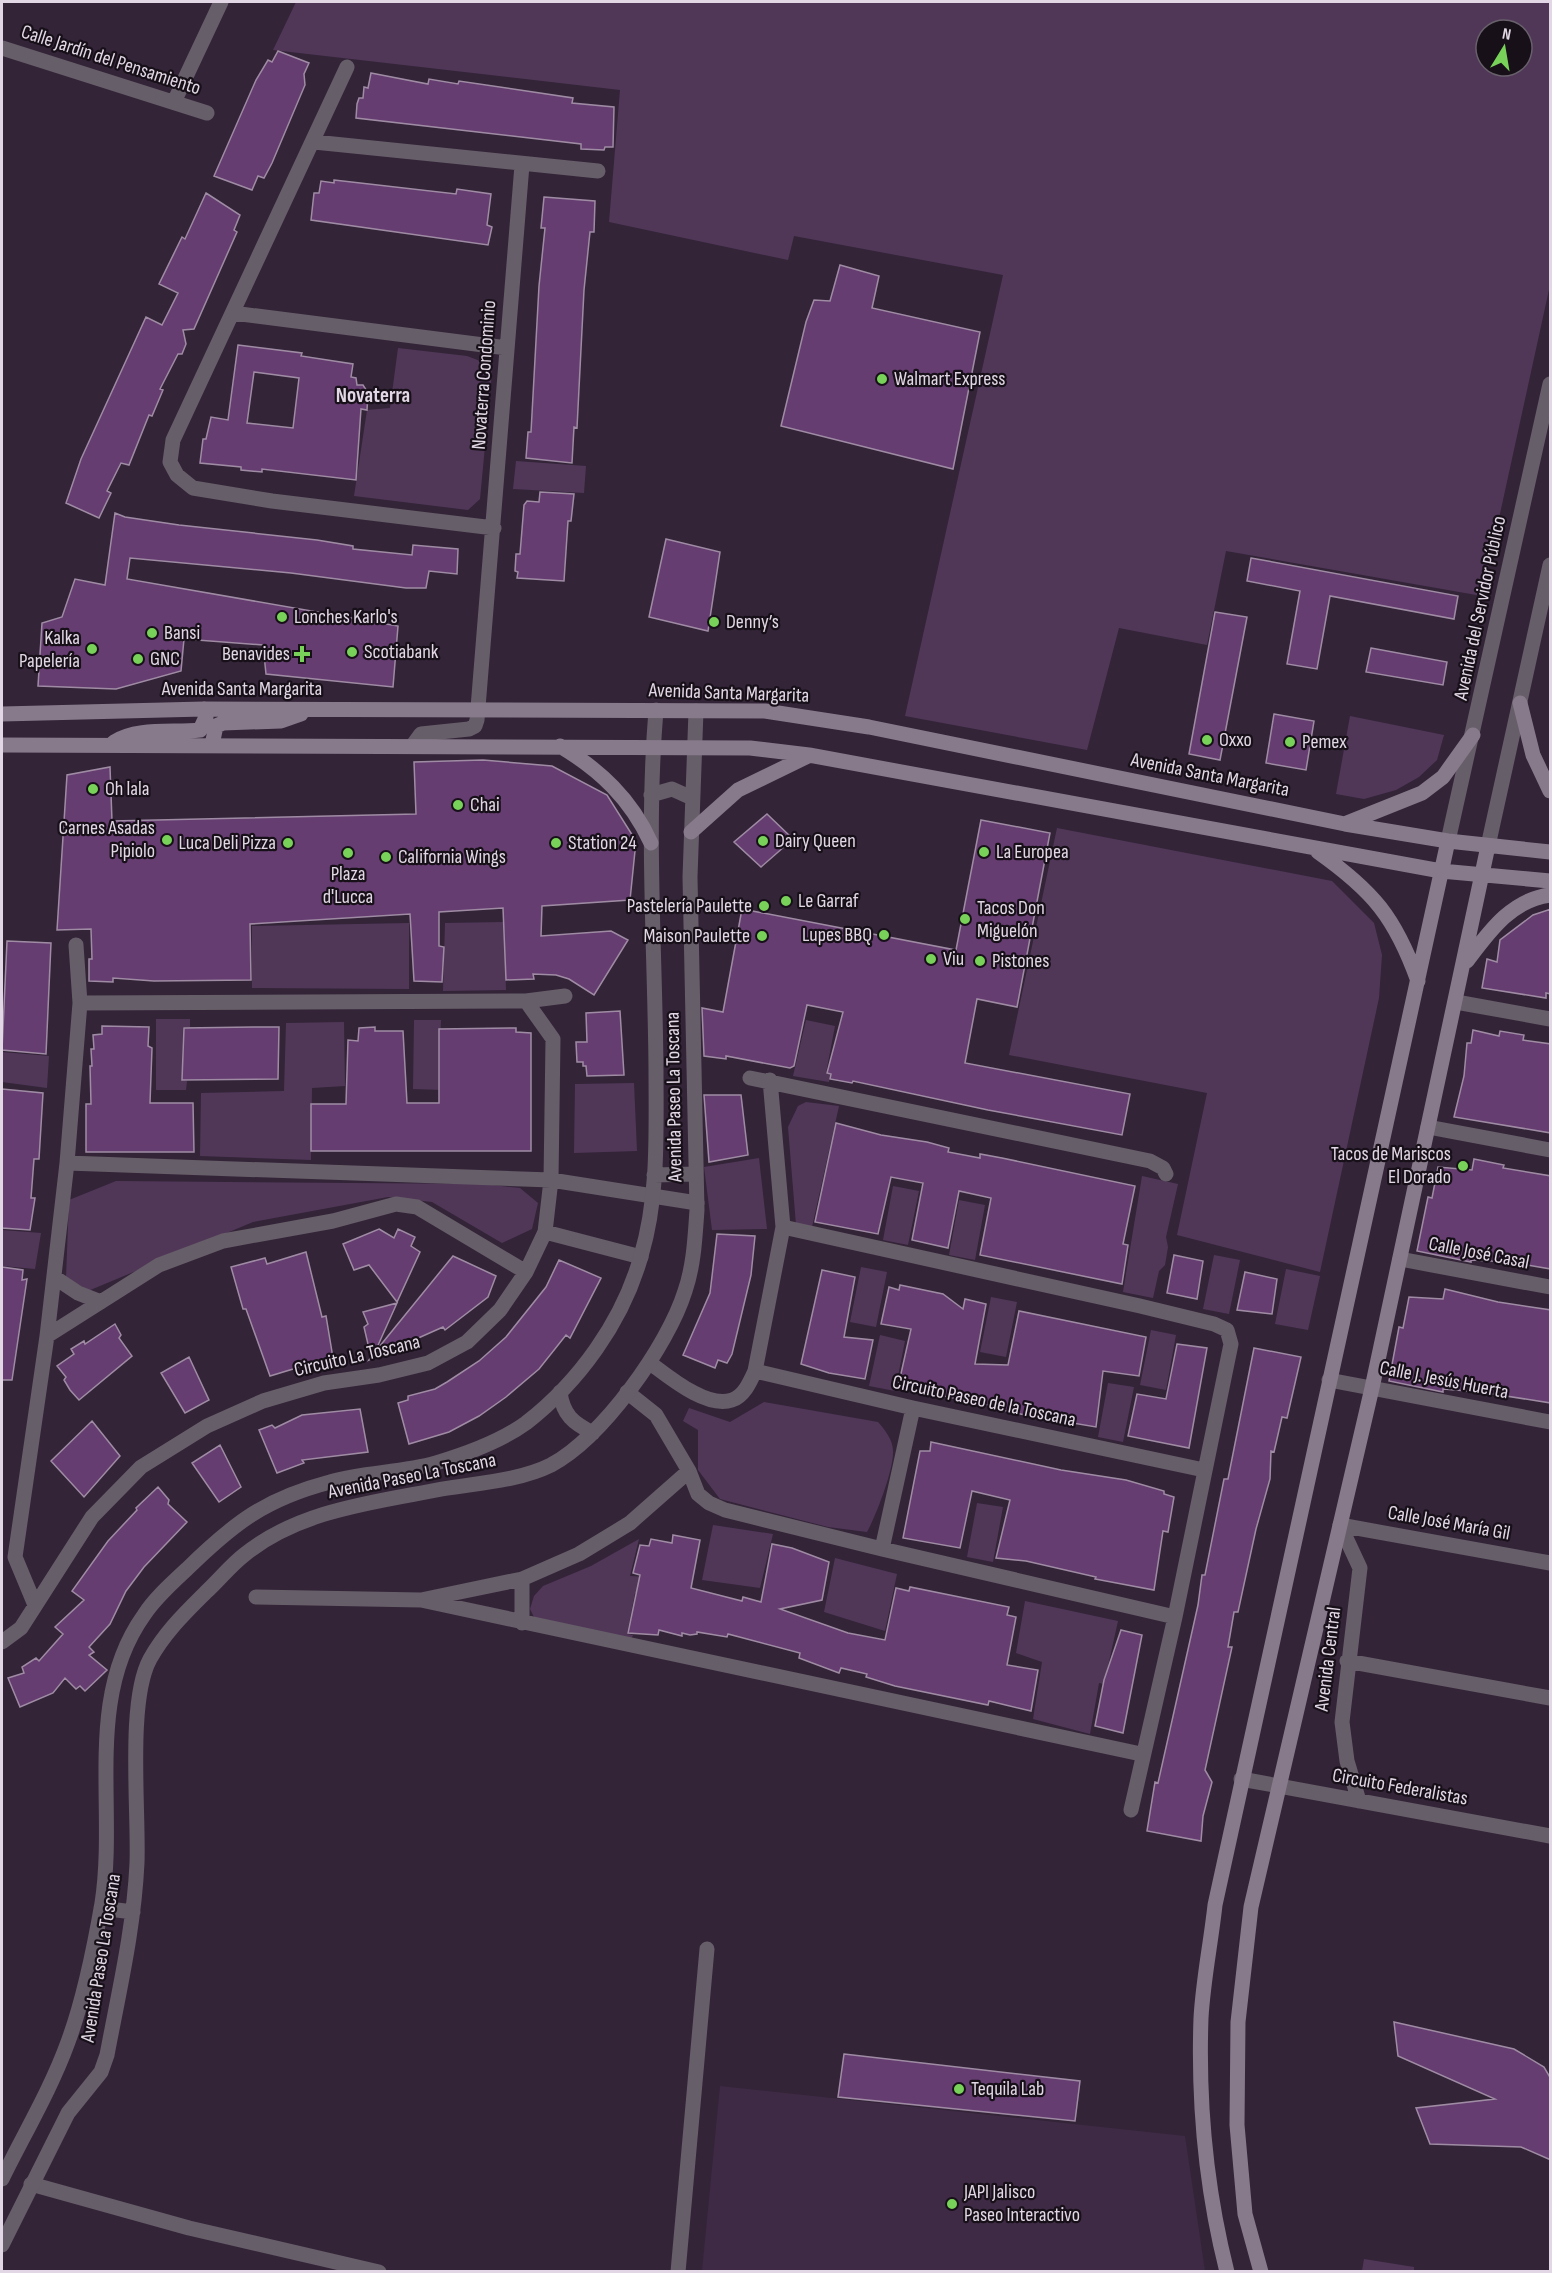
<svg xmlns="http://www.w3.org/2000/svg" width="1552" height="2273" font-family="'Sofia Sans Condensed',sans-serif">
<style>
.built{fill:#3e2a44}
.green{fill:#503758;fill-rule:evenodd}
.building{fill:#653d70;stroke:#9f8ca4;stroke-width:1.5;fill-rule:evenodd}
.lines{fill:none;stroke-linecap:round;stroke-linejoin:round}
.minor{stroke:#665e68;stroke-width:15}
.tertiary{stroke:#665e68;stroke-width:15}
.secondary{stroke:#877a8b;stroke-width:15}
.poi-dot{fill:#78d158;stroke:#171019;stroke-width:2}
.labels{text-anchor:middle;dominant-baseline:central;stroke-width:4.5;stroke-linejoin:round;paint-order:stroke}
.street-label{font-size:20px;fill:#e2d8e5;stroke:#171019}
.poi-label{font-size:20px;fill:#e2d8e5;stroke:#171019;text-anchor:start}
.neighbourhood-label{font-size:21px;font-weight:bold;fill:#e2d8e5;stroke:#171019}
</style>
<rect width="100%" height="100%" fill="#332438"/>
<path class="built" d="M720,2086L1185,2136L1205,2271H702Z"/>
<path class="green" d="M296,2H1550V285L1482,596L1226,551L1207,645L1119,628L1087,750L905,716L1003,275L794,236L788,260L609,222L620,90L273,50ZM1486,30H1522V66H1486Z
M398,348L467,356L488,364L492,372L480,499L468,510L354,496L367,410L390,408Z
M516,461L586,466L584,493L513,489Z
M1350,716L1444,735L1437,760L1419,777L1396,790L1364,799L1336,794Z
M1057,828L1332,881L1374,923L1382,955L1379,998L1320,1272L1177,1235L1207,1093L1009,1055Z
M504,922L506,990L443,991L445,923Z
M409,923V989L252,988V926Z
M156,1019H190V1027H183L182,1080L187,1081L186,1090H156Z
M414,1020H441L439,1081L443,1090L413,1089Z
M806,1020L835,1026L826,1073L830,1074L829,1082L793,1076Z
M344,1022L345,1086L312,1088L311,1160L200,1156L201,1093L284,1091L286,1023Z
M2,1052L49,1056L47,1088L2,1082Z
M634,1083L637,1151L574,1153L575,1084Z
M806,1102L839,1106L812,1227L796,1225L788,1127L798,1106Z
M759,1158L767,1229L712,1230L704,1167Z
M1142,1176L1178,1184L1166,1237L1168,1247L1165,1265L1159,1271L1153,1298L1123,1292Z
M116,1181L484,1184L520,1188L538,1203L532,1229L502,1243L432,1202L388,1197L253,1222L88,1291L66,1278L69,1200Z
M893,1186L919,1191L908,1245L883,1240Z
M959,1200L985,1205L975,1260L949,1255Z
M2,1230L41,1233L35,1269L2,1266Z
M1214,1255L1240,1260L1229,1314L1203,1309Z
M861,1267L887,1272L876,1327L850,1322Z
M1286,1269L1320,1276L1308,1330L1275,1324Z
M991,1297L1017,1302L1006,1357L980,1352Z
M1151,1330L1176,1335L1166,1390L1140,1385Z
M880,1335L905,1341L895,1391L869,1386Z
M1108,1383L1134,1387L1123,1442L1098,1437Z
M764,1402L878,1422C885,1430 893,1440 893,1451C894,1469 876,1516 867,1532L828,1527L720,1499L698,1470V1430L683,1421L689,1408L730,1422Z
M977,1503L1003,1507L993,1562L967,1557Z
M713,1525L773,1534L760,1588L702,1580Z
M639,1539L630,1576L666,1578L642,1593H635L627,1634L633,1635L630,1642L536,1621L530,1609L534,1596L543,1586L591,1566Z
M835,1558L897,1574L885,1631L824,1612Z
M1025,1601L1118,1621L1104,1684L1099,1683L1090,1734L1033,1719L1042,1662L1016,1653Z
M1364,2259L1414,2267V2271H1362Z"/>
<path class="building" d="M278,51L309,63L304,74L305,85L272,163L264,178L258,176L252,190L214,176L256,80L268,60L272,62Z
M371,73L428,84L429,79L458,84L459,81L573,98L572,103L614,107L613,147H605L604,150L581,149V144L356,118L357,104L359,98H363L364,87L368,88Z
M334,180L456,194L457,189L491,194L487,225L492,227L488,245L311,220L314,193H319L321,181L334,183Z
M206,193L240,215L234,230L237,232L194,329L183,330L186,344L182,354H178L160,389L163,390L152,416L149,415L129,465L121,463L107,491L111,493L99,518L66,503L81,459L146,317L162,325L178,293L159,284L182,237L185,239Z
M544,197L595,201L594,232H590L584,290L577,428L574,427L572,463L526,458L528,432H531L539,286L545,228H541Z
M840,265L879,276L872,308L980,332L953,469L781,426L806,322L814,300L830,301Z
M238,345L302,353L301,356L353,364L351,377L356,378L357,385H363L368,393L367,410L361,409L356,480L262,469V472L241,470V467L200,463L203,439H206L211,417L228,420ZM254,372L299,378L293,428L247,423Z
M540,492L574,494L571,521H568L564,581L517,578L518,572L515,571L516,554H520L524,505L527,501L539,502Z
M115,513L125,517L179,525L317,540L353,546V549L412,555L413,545L458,549L457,574L429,571L426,588H406L291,573L130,558L127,579L398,626L393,687L266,674L263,645L184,639L181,671L116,689L38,686L42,623L62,617L75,579L105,585Z
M666,539L720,552L708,631L649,617Z
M1251,558L1458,596L1454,619L1330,596L1317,669L1287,664L1300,591L1247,581Z
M1215,612L1247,617L1220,760L1189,754Z
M1371,648L1447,662L1443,685L1366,672Z
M1274,714L1314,721L1306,770L1266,763Z
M483,760L552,766L607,795L636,841L630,900L542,906L541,936L611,931L628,940L594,995L569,979L556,975L533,974L534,979L506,980L503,908L439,912V946L444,947L442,982L414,981L410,914L250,924L251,980L154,981L113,978V982L89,981V959H92L91,929L57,930L67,775L110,767L112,821L416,814L414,762Z
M767,814L793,839L761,867L734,842Z
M981,820L1050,833L1017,1007L977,999L965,1063L1130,1094L1122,1135L988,1110L853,1081L852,1083L830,1079L831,1074L827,1073L843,1012L807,1005L794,1066L790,1068L726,1056V1059L704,1056L702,1008L723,1012L742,909L956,950Z
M1551,909V994L1546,993V998L1482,988L1487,959L1497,962L1500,940L1533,915Z
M7,941L51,943L46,1054L2,1050Z
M620,1011L624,1075L587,1076L586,1066H583V1062H577L576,1042H587L586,1013Z
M102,1026L149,1027L148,1046L152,1048L150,1103H193L194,1152H86V1104H91L90,1066H92L91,1049H94L93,1035L102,1034Z
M253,1027H279L278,1079L182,1080L184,1028Z
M375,1027V1031H403L407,1103H439V1029L516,1028V1032L531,1033V1151H311V1104H346L348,1040L358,1041L359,1028Z
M1473,1030L1499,1036L1500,1031L1524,1035L1523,1040L1551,1044V1133L1454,1117L1464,1076L1467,1043H1471Z
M2,1089L43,1093L39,1159H34L31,1198H35L30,1230L2,1228Z
M704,1095H741L748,1155L709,1162Z
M836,1123L881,1135L927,1142L949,1148L948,1152L980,1158V1154L1002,1158L1135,1186L1123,1244L1128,1245L1122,1284L980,1255L991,1198L959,1191L948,1248L912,1240L923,1183L891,1177L878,1234L815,1222Z
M1474,1159L1504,1165L1503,1168L1551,1176V1269L1509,1262L1471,1260V1262L1417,1251L1428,1197L1432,1198L1438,1167L1472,1170Z
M379,1229L394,1238L398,1229L415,1237L411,1246L420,1252L397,1302L369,1265L354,1270L343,1244Z
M717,1234L755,1236L751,1275L732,1354L727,1363L718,1360L715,1368L683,1355L710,1293Z
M306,1252L322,1317L326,1316L334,1364L303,1366L270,1376L246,1309H243L231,1267L265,1258L267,1264Z
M1174,1255L1203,1261L1197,1299L1167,1293Z
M453,1256L496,1276L488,1297L445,1330L443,1327L369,1360L371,1357L364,1327L368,1324L363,1312L397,1303L375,1352Z
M559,1260L601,1278L570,1338L566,1335L539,1369L506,1397L479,1416L449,1432L409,1444L398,1403L408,1400V1396L435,1389L447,1382L479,1361L506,1337L546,1287Z
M2,1267L23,1270L22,1280L27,1279L12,1380H2Z
M822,1270L855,1277L844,1337L873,1340L865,1379L829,1373L801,1364Z
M1245,1272L1277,1279L1272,1314L1237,1310Z
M900,1285L943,1294L963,1309L965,1299L986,1304L975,1364L1008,1365L1019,1311L1146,1337L1139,1376L1103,1371L1096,1427L1025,1415L998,1409L999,1407L898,1387L911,1329L881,1324L889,1287L899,1290Z
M1445,1289L1498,1302L1551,1310V1403L1480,1392L1443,1389V1392L1389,1381L1399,1327L1403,1328L1409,1297L1443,1299Z
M115,1324L121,1335L119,1338L132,1356L79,1400L70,1390L64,1380L66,1377L57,1366L74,1354L71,1349L84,1341L85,1344Z
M1177,1344L1207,1348L1189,1448L1128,1436L1137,1394L1166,1399Z
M1254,1348L1301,1357L1287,1418L1282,1417L1274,1452L1271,1451L1270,1479L1256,1529L1238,1612H1234L1228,1647H1232L1205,1770L1212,1782L1203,1816L1201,1841L1147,1831L1155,1782L1158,1783L1198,1605L1202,1575H1205L1224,1479H1228Z
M189,1357L209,1400L185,1413L161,1373Z
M360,1409L368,1452L302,1460L304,1463L277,1473L259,1430L272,1425L275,1428L302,1415Z
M92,1421L120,1456L84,1497L51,1461Z
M931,1442L1061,1470L1126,1480L1164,1491V1494L1174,1497L1168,1532L1163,1531L1154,1590L1095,1579L1096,1577L1026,1561L996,1558L1010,1500L972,1491L960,1548L903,1538L920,1451H930Z
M220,1445L241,1487L219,1502L192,1463Z
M158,1487L169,1500L168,1504L187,1522L144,1567L126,1591L110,1624L89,1647L94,1652L89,1655L107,1670L85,1691L80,1686L76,1689L65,1678L53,1693L20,1707L8,1678L24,1673L22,1667L36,1658L39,1661L63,1634L55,1627L84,1600L72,1591L108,1541L137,1510L136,1508Z
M673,1535L700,1540L691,1588L742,1601L743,1597L761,1602L772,1544L792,1548L829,1562L822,1600L780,1609L848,1633L885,1640L896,1588L909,1591L910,1587L1009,1607L1007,1615L1016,1617L1007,1665L1038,1670L1031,1711L989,1701L988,1705L895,1686L866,1677L867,1674L841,1668L839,1673L799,1658L800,1653L728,1634L727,1637L697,1632V1634L690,1635L682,1633V1636L659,1630L658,1635L628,1633L640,1575L633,1573L640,1545L649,1546L651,1539L672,1543Z
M1121,1630L1142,1635L1123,1733L1095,1726L1104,1680Z
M1394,2022L1514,2049L1544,2067L1551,2079V2160L1521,2147L1430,2144L1416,2108L1495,2099L1398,2056Z
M844,2054L1080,2081L1075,2121L838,2097Z"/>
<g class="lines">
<path class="minor" d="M2,48L207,113
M347,67L173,440L170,462L177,475L193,488L272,501L494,528
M174,102L221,2
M314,142L598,171
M233,313L507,348
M413,745L421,734L469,729L475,726L477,720L522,165
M1456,1002L1550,1019
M80,1003L526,1001L565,996
M750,1078L1150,1161L1163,1168L1166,1174
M1428,1127L1550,1150
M67,1163L551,1180L697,1203
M783,1227L1140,1306L1214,1324L1227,1330L1231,1344L1175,1617L1131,1810
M545,1232L641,1257
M1400,1259L1550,1287
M54,1277L78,1293L101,1302
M47,1336L159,1265L223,1241L333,1221L396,1204L417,1207L526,1272
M650,1363C669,1377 707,1409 732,1400C744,1396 750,1382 755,1371L783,1227L770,1080
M755,1371L913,1408L1204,1470
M1329,1380L1550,1422
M627,1392L656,1415L689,1471L698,1494L709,1503L725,1510L882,1549L1175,1617
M1340,1525L1360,1568L1342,1722L1347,1761L1359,1801
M1340,1525L1550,1563
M882,1549L913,1408
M522,1579V1623
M256,1597L421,1600L522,1579L579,1554L630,1523L689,1471
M421,1600L1141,1754
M35,1605L15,1557L47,1336L67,1163L80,1003L76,945
M2,1642L21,1628L92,1517L141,1467L207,1426L263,1401L324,1383L379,1375L428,1363L467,1342L500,1310L526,1272L545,1232L551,1180L553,1039L526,1001
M1347,1661L1550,1698
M1241,1779L1550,1836
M31,2184L189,2228L379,2272
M678,2272L707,1949"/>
<path class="tertiary" d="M651,795L672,789L692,798
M1448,841L1550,384
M1488,846L1550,565
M654,1175L696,1174
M560,1392C563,1415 573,1423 593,1433
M101,1908L133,1912
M2,2179C24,2134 51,2089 68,2042C84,1999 94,1949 102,1903C117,1807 84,1699 144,1615C155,1598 172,1583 187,1569C234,1523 265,1499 330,1482C364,1472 401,1473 436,1463C466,1454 500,1442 526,1423C579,1382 623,1321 641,1256C659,1196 656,1131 656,1069C655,949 646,830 656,710
M2,2245L68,2113L101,2072L107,2055C119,1991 134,1928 137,1863C139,1812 127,1701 150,1659C165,1632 185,1613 206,1592C219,1580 230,1566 244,1555C299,1510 375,1502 442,1489C477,1483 519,1481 551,1465C602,1438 668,1346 685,1291C694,1265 695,1237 697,1210L690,877L696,711"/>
<path class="secondary" d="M1520,703L1533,755L1550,791
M2,714L204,709L765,711L869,727L1345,824L1448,841L1550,852
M114,742C138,727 172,733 200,730L206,717L204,709
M2,745L750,748L809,755L1441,871L1550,881
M212,745L216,726L223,723L281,721L301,714
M560,746C600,770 631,799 651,843
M1347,823L1422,793L1443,777L1473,735
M691,832L738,790L808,756
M1318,852C1373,891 1395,917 1418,981
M1467,961C1489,932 1511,900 1550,895
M1227,2272C1206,2189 1198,2104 1201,2018C1203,1981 1211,1942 1215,1905L1448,841
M1261,2272L1245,2214L1237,2125L1238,2022L1251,1907L1372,1388L1488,846"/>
</g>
<g class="poi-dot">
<circle cx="882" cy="379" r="6"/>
<circle cx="282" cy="617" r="6"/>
<circle cx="714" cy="622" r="6"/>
<circle cx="152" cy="633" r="6"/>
<circle cx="92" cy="649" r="6"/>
<circle cx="352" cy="652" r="6"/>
<path d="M299 645h6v6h6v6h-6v6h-6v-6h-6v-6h6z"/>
<circle cx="138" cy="659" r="6"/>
<circle cx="1207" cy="740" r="6"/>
<circle cx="1290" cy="742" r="6"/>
<circle cx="93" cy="789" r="6"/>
<circle cx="458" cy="805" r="6"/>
<circle cx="167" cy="840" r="6"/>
<circle cx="763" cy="841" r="6"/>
<circle cx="288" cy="843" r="6"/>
<circle cx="556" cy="843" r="6"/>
<circle cx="984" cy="852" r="6"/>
<circle cx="348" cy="853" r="6"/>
<circle cx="386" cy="857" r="6"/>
<circle cx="786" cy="901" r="6"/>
<circle cx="764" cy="906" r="6"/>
<circle cx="965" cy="919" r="6"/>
<circle cx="884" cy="935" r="6"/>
<circle cx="762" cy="936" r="6"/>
<circle cx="931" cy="959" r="6"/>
<circle cx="980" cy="961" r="6"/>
<circle cx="1463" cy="1166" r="6"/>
<circle cx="959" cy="2089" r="6"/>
<circle cx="952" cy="2204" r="6"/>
</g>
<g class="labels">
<g class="street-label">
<text transform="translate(111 60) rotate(18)">Calle Jardín del Pensamiento</text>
<text transform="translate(484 375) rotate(-86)">Novaterra Condominio</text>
<text transform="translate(1480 608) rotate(-78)">Avenida del Servidor Público</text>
<text x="242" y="689">Avenida Santa Margarita</text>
<text transform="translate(729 693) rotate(2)">Avenida Santa Margarita</text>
<text transform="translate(1210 775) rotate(11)">Avenida Santa Margarita</text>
<text transform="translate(674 1097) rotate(-91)">Avenida Paseo La Toscana</text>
<text transform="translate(1479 1253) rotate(11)">Calle José Casal</text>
<text transform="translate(357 1356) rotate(-13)">Circuito La Toscana</text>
<text transform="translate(1444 1380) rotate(11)">Calle J. Jesús Huerta</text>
<text transform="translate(984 1401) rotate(12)">Circuito Paseo de la Toscana</text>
<text transform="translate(412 1476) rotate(-11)">Avenida Paseo La Toscana</text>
<text transform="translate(1449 1523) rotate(10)">Calle José María Gil</text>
<text transform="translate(1328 1659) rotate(-83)">Avenida Central</text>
<text transform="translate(1400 1787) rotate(10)">Circuito Federalistas</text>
<text transform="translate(101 1958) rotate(-81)">Avenida Paseo La Toscana</text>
</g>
<g class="poi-label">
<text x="894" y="379">Walmart Express</text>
<text x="294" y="617">Lonches Karlo's</text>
<text x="726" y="622">Denny’s</text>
<text x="164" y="633">Bansi</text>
<text x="80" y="638" text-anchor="end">Kalka<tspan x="80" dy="23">Papelería</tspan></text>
<text x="364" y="652">Scotiabank</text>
<text x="290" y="654" text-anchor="end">Benavides</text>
<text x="150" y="659">GNC</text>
<text x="1219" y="740">Oxxo</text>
<text x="1302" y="742">Pemex</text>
<text x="105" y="789">Oh lala</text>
<text x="470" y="805">Chai</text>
<text x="155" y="828" text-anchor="end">Carnes Asadas<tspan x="155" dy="23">Pipiolo</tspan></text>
<text x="775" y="841">Dairy Queen</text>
<text x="276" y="843" text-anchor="end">Luca Deli Pizza</text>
<text x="568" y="843">Station 24</text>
<text x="996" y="852">La Europea</text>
<text x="398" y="857">California Wings</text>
<text x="348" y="874" text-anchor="middle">Plaza<tspan x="348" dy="23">d'Lucca</tspan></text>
<text x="798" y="901">Le Garraf</text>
<text x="752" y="906" text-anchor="end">Pastelería Paulette</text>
<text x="977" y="908">Tacos Don<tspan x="977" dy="23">Miguelón</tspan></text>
<text x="872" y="935" text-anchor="end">Lupes BBQ</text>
<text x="750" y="936" text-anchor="end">Maison Paulette</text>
<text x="943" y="959">Viu</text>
<text x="992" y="961">Pistones</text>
<text x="1451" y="1154" text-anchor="end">Tacos de Mariscos<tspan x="1451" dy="23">El Dorado</tspan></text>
<text x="971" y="2089">Tequila Lab</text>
<text x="964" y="2192">JAPI Jalisco<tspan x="964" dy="23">Paseo Interactivo</tspan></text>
</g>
<g class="neighbourhood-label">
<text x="373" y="395">Novaterra</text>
</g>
</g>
<rect width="1552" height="2273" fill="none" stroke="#e2d8e5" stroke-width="6"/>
<g transform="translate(1504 48) rotate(11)"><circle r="28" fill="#171019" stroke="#68606b" stroke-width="1.5"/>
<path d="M0-4.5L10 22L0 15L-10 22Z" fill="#78d158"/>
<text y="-9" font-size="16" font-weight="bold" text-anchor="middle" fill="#e2d8e5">N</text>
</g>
</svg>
